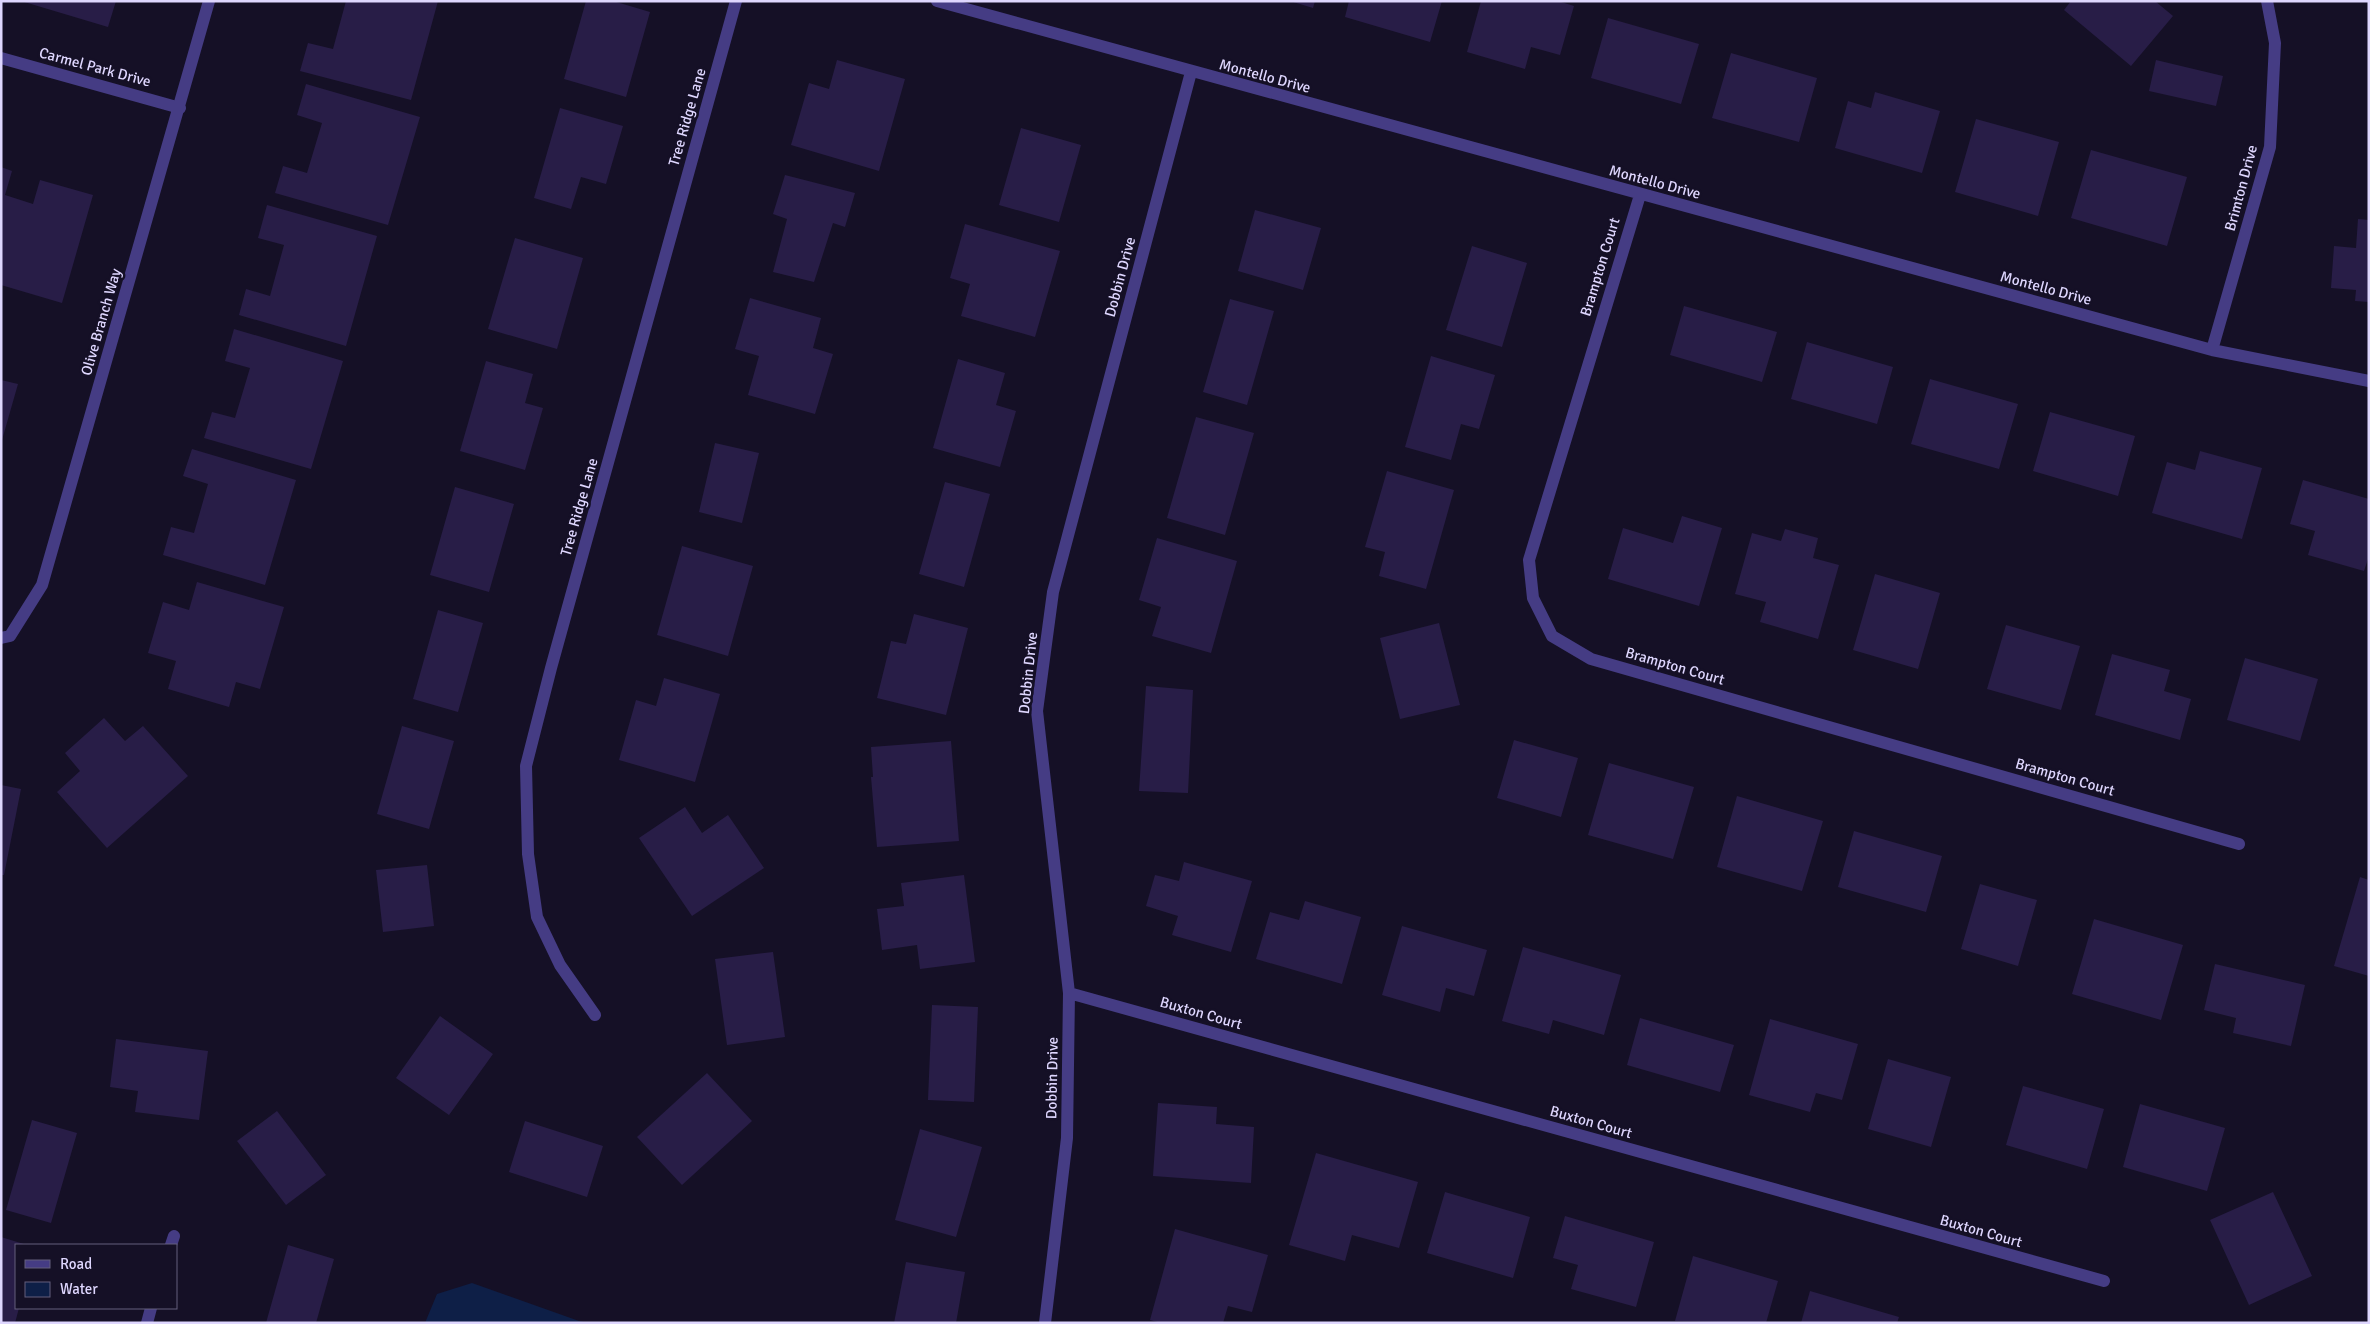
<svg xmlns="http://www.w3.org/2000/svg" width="2370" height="1324" font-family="Signika,sans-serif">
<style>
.water{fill:#0e1f47}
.building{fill:#281d47}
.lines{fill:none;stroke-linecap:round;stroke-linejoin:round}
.minor{stroke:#453c84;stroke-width:12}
.labels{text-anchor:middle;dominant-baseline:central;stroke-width:5;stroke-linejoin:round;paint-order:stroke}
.street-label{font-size:15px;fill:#ded6fe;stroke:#151026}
</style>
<rect width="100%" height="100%" fill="#151026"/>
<path class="water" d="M472,1283L579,1321L588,1323H425L437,1294Z"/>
<path class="building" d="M21,1H116L108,27Z
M346,1H438L411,100L300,71L308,43L333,49Z
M586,1H613L650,12L626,97L564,79Z
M1290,1H1315L1313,8Z
M1349,1H1442L1430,42L1345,17Z
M1481,1H1558L1574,6L1560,55L1531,47L1525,69L1467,52Z
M2071,1H2155L2173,16L2131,66L2064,10Z
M1608,18L1699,44L1681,104L1591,78Z
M1731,53L1817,78L1799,142L1712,118Z
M837,60L905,79L879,171L791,145L809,83L829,89Z
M2156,60L2223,76L2216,106L2149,91Z
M306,84L420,117L388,225L275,193L283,166L307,173L322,123L297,115Z
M1875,92L1940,111L1922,173L1835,148L1848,101L1871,108Z
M560,108L623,126L606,184L581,177L571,209L534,198Z
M1976,119L2059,142L2038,216L1955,192Z
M1021,128L1081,145L1059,222L999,205Z
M2091,150L2187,177L2167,246L2071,218Z
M1,167L12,171L5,195L33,204L40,180L93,195L62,303L1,285Z
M785,175L855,193L845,227L833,223L814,282L773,272L787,219L773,214Z
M267,205L377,236L346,346L239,315L246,289L270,296L284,245L258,238Z
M1255,210L1321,228L1303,290L1238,271Z
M2358,219L2369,220V302L2355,301L2356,290L2331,288L2334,246L2356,248Z
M965,224L1060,251L1035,337L961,316L970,284L950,278Z
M515,238L583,258L557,349L488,329Z
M1472,246L1527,263L1502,347L1446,330Z
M750,298L821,318L813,348L833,354L815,414L748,395L759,356L735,349Z
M1230,299L1274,311L1247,405L1203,392Z
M1684,306L1777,332L1762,382L1670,355Z
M234,329L343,361L311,469L204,438L212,412L235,418L250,368L225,361Z
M1807,342L1893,367L1877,424L1791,399Z
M1431,356L1495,375L1479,429L1461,424L1451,460L1405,447Z
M958,359L1005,373L996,405L1016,411L1000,467L933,448Z
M486,361L533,374L525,403L543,408L525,470L460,451Z
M1930,379L2018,404L1999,469L1911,444Z
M1,380L18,384L2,440L1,439Z
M2050,412L2135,436L2118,496L2033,471Z
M1196,417L1254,433L1225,535L1167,518Z
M715,443L759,453L742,523L699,512Z
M192,449L296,480L265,585L163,555L171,527L194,533L208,484L183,476Z
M2200,451L2262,468L2242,539L2152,513L2167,462L2195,470Z
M1387,471L1454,490L1426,589L1379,576L1385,552L1365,547Z
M2303,480L2369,499V556L2364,571L2308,555L2315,531L2290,524Z
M945,482L990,494L964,587L919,574Z
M455,487L514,504L489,592L430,575Z
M1682,516L1722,528L1699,606L1608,579L1623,528L1673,543Z
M1785,529L1818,538L1813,558L1839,565L1818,639L1760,622L1766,602L1735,594L1752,533L1781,541Z
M1157,538L1237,561L1211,653L1152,636L1161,607L1139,600Z
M682,546L753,566L728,656L657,635Z
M1875,574L1940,593L1918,669L1853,650Z
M197,582L284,607L260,689L236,682L229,707L168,689L176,661L148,653L163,602L189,610Z
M438,610L483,623L458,712L413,699Z
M914,614L968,628L946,715L877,698L891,641L906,644Z
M1439,623L1460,705L1400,719L1380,638Z
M2006,625L2080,646L2061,710L1987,689Z
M2112,654L2170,670L2164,691L2191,699L2180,740L2095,715Z
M2245,658L2318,679L2300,741L2227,720Z
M664,678L720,694L695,782L619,760L636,700L656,706Z
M1146,686L1193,690L1188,793L1139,791Z
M104,718L125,741L143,726L188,776L107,848L57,792L80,771L65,753Z
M402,726L454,741L429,829L377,814Z
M1514,740L1578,758L1561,817L1497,798Z
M951,741L959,841L877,847L871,777H873L871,747Z
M1609,763L1694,787L1673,859L1588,835Z
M1,785L21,789L4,875H1Z
M1737,796L1823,821L1802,891L1717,867Z
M685,807L702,833L728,815L764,868L692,916L639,838Z
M1854,831L1942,856L1926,912L1838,887Z
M1184,862L1252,881L1231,952L1172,935L1178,916L1146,906L1155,875L1179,881Z
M427,865L434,926L383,932L376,870Z
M964,875L975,962L920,969L917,945L882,950L877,909L904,906L901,883Z
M2360,877L2369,880V976L2334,966Z
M1980,884L2037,900L2018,966L1961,949Z
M1305,901L1361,917L1342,984L1256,959L1270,912L1299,920Z
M2094,919L2183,945L2161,1020L2072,994Z
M1402,926L1487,950L1474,996L1446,988L1440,1012L1382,995Z
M1523,947L1621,975L1604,1035L1553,1020L1549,1034L1502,1021Z
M773,952L785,1037L727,1045L715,959Z
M2215,964L2305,985L2291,1046L2233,1033L2236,1018L2204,1010Z
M932,1005L978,1007L974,1102L928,1100Z
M440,1016L493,1054L449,1115L396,1078Z
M1640,1018L1734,1045L1720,1092L1627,1065Z
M1770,1019L1858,1044L1842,1100L1816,1093L1810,1112L1749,1095Z
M116,1039L208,1051L199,1120L135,1112L138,1091L110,1087Z
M1888,1059L1951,1077L1931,1147L1868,1129Z
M707,1073L752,1121L682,1185L637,1137Z
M2023,1086L2104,1109L2087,1169L2006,1145Z
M1158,1103L1217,1107L1216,1124L1254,1127L1251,1183L1153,1176Z
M2140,1104L2225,1128L2207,1191L2123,1167Z
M277,1111L326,1175L286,1205L237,1141Z
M32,1120L77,1133L51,1223L6,1210Z
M525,1121L603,1146L587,1197L509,1172Z
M920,1129L982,1147L956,1237L895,1220Z
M1316,1153L1418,1182L1399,1248L1352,1235L1345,1261L1289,1245Z
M1445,1192L1530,1217L1513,1278L1427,1253Z
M2273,1192L2312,1276L2249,1305L2210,1220Z
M1565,1216L1654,1242L1636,1307L1571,1289L1578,1265L1553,1258Z
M1175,1229L1268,1255L1252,1312L1228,1306L1223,1323H1161L1150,1320Z
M1,1237L27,1245H16V1308H19L15,1323H1Z
M288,1245L334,1259L316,1323H266Z
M1693,1256L1778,1281L1766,1323L1675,1321Z
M906,1262L965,1272L956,1323H894Z
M1810,1291L1899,1317L1897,1323H1801Z"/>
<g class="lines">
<path class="minor" d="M937,1L2212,350L2369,381
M1,58L180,108
M1640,195L1529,560L1533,598L1552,636L1591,659L2239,844
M2212,350L2270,147L2275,43L2267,1
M1,638L10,636L42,585L209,1
M1069,993L2104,1281
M595,1015L560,965L537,917L528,854L526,766L551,668L736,1
M171,1245L174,1236
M147,1323L151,1308
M1045,1323L1067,1138L1069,993L1037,711L1053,592L1191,72"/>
</g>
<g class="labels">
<g class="street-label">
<text transform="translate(95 67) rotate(15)">Carmel Park Drive</text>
<text transform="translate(1265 76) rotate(15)">Montello Drive</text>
<text transform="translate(687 117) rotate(-74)">Tree Ridge Lane</text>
<text transform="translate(1655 182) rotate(15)">Montello Drive</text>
<text transform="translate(2241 188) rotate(-75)">Brimton Drive</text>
<text transform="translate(1600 267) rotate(-73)">Brampton Court</text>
<text transform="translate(1120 277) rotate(-75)">Dobbin Drive</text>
<text transform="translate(2046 288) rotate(15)">Montello Drive</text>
<text transform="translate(101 322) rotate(-74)">Olive Branch Way</text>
<text transform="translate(579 507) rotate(-74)">Tree Ridge Lane</text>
<text transform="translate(1675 666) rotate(16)">Brampton Court</text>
<text transform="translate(1028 673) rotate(-84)">Dobbin Drive</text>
<text transform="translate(2065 777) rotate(16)">Brampton Court</text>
<text transform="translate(1201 1013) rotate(16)">Buxton Court</text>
<text transform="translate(1052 1078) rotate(-89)">Dobbin Drive</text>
<text transform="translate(1591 1122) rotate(16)">Buxton Court</text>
<text transform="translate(1981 1231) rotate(16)">Buxton Court</text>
</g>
</g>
<rect width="2370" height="1324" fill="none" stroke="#ded6fe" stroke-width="5"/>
<rect x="15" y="1244" width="162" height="65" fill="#151026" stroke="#655f7c"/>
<rect x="25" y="1260" width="25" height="8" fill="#453c84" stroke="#655f7c"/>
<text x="60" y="1269" font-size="15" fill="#ded6fe">Road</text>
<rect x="25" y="1282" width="25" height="15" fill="#0e1f47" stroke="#655f7c"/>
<text x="60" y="1294" font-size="15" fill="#ded6fe">Water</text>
</svg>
